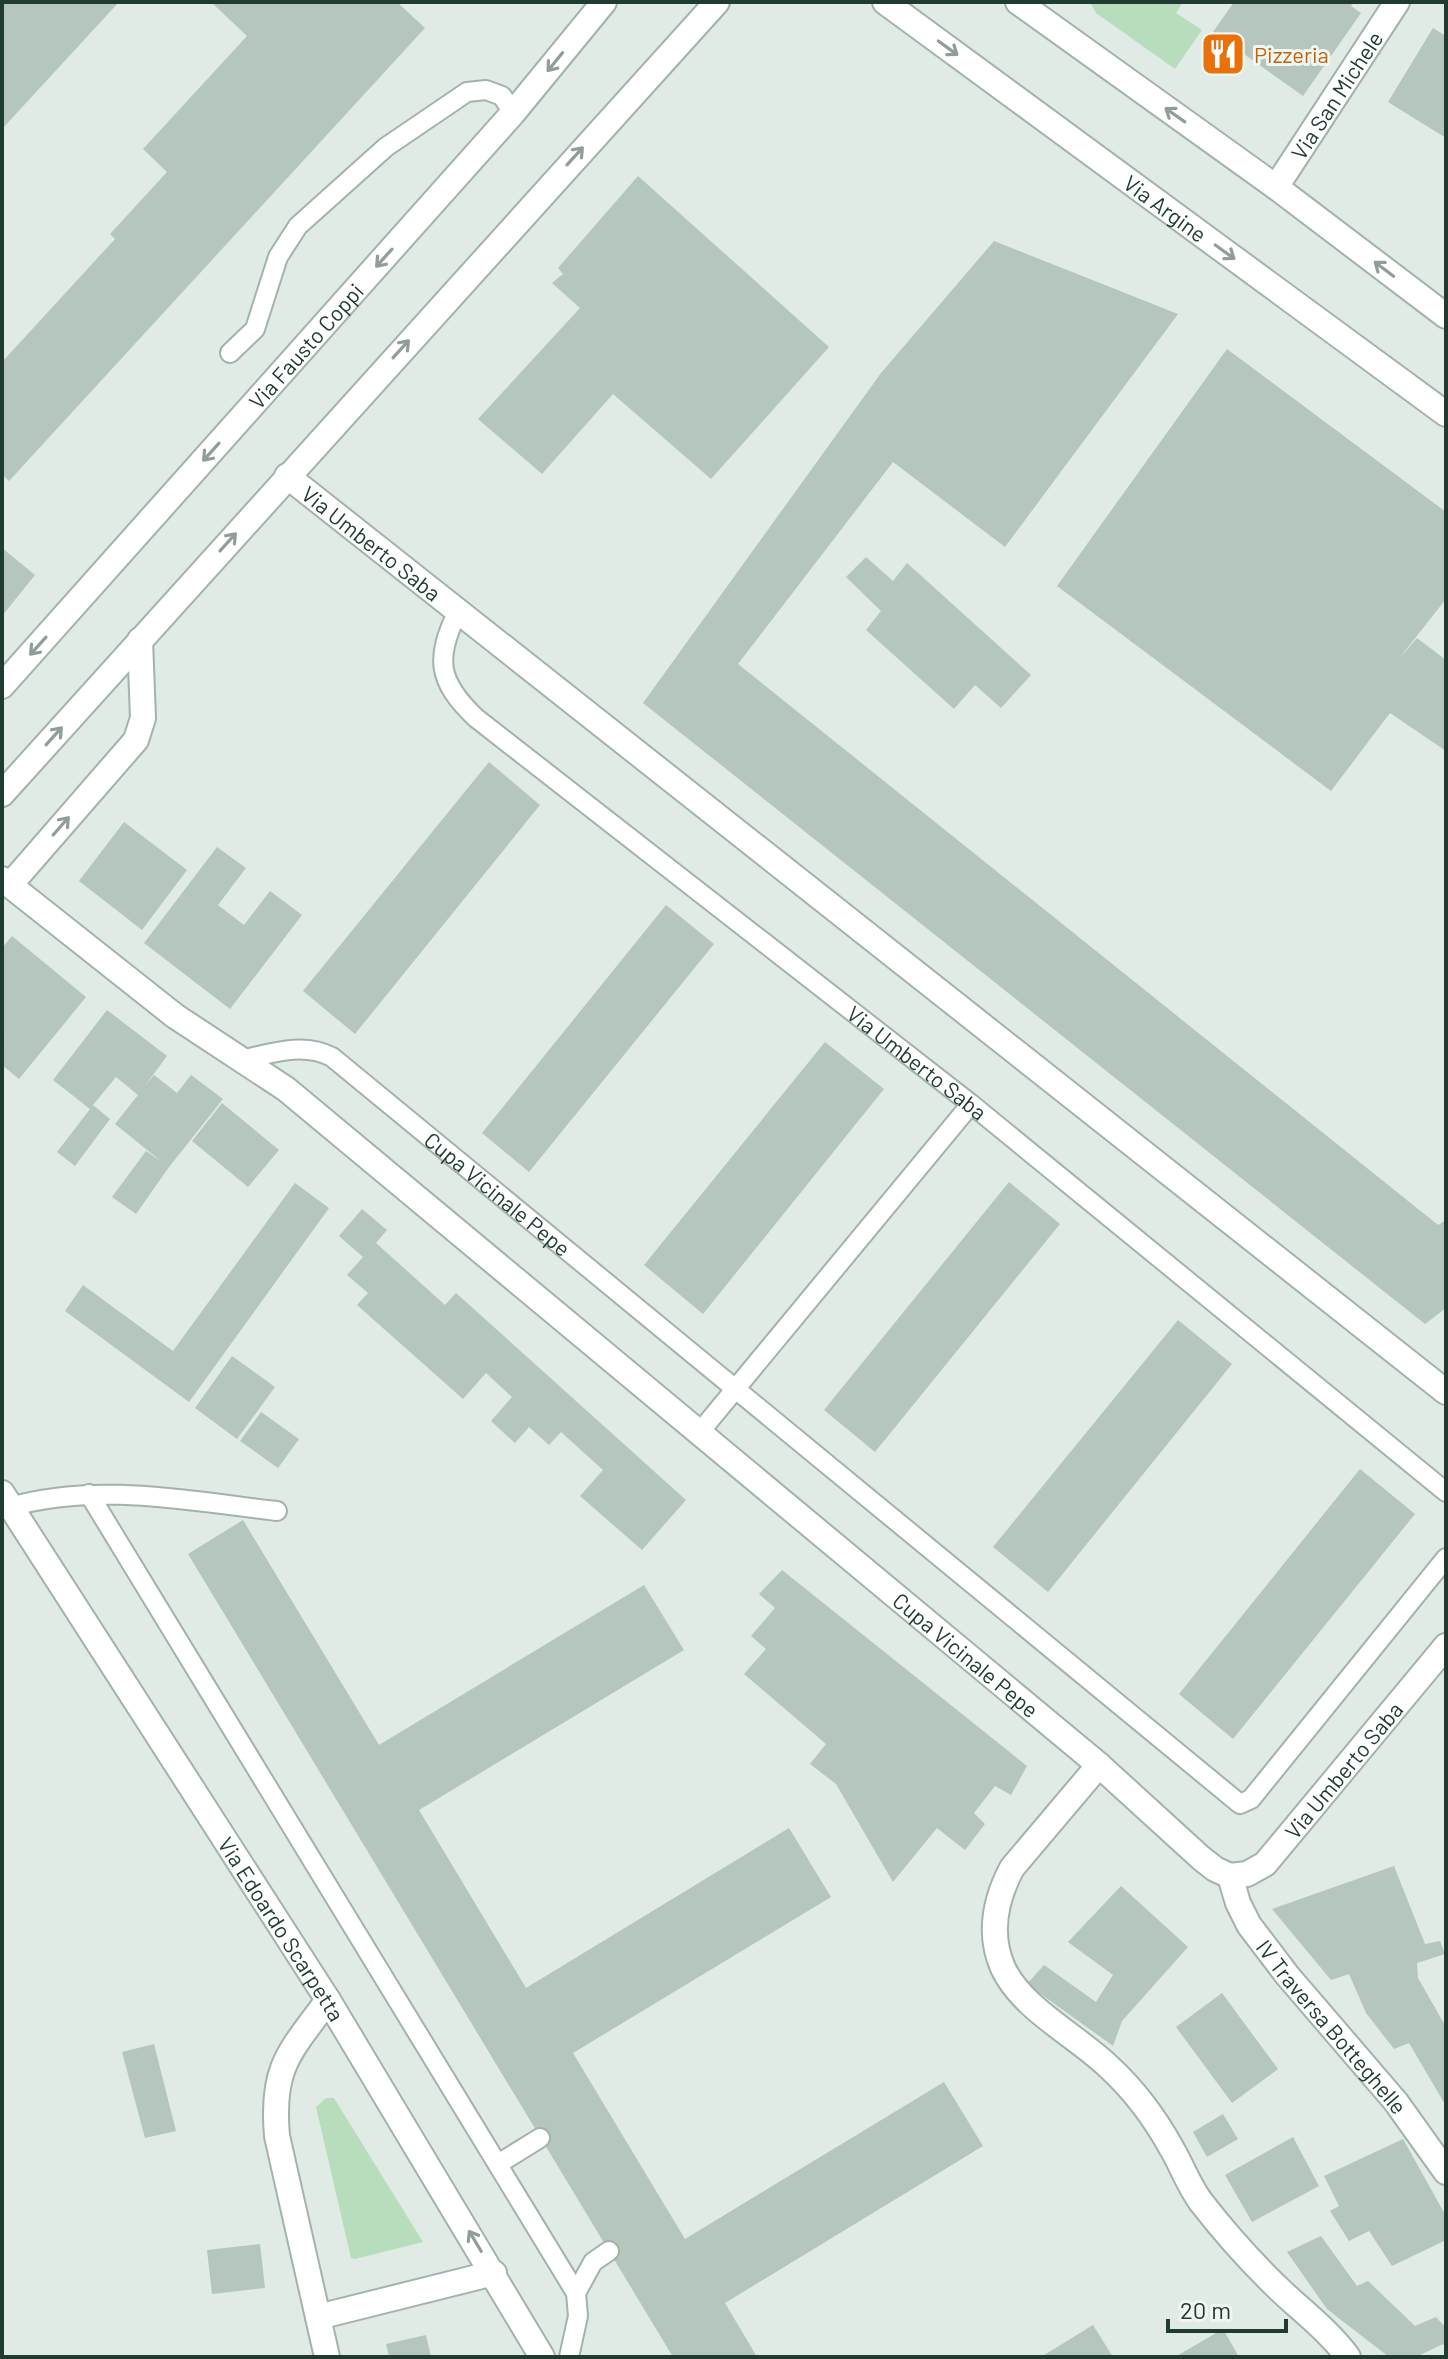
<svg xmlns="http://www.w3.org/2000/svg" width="1448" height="2359" font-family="Barlow,sans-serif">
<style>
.green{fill:#b8ddbc}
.building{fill:#b5c6bd}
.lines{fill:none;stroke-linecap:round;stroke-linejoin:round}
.service-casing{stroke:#a2b3aa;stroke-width:22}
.minor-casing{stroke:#a2b3aa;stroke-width:28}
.tertiary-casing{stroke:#a2b3aa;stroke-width:28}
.service{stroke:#fff;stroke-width:18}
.minor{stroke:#fff;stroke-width:24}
.tertiary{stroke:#fff;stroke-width:24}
.oneway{stroke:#909d98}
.labels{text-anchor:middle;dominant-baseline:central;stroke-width:6;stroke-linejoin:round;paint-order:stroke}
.food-label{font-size:22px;fill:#c56008;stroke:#f0f7f3;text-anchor:start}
.street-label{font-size:22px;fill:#203b30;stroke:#f0f7f3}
</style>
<rect width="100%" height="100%" fill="#dfebe4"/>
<path class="green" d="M1090,2H1183L1176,13L1202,30L1175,69L1096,13Z
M326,2098H334L423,2242L355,2259L351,2258L316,2107Z"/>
<path class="building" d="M3,2H119L2,129V3Z
M211,2H397L425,28L9,481L2,474V362L115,239L110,234L167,172L143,149L247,36Z
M1234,2H1354L1351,6L1361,13L1303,96L1213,32Z
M1433,28L1446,36V138L1388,102Z
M638,176L829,347L711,479L613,394L542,474L478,419L580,308L552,283L563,274L558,268Z
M994,241L1178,314L1005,547L893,462L738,664L1438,1225L1446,1220V1308L1425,1324L643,703L881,373Z
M1227,349L1446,512V599L1397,661L1417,638L1446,660V751L1390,713L1331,791L1057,586Z
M2,548L35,575L2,616Z
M866,557L893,581L907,563L1031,675L1001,708L975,685L954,709L866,630L881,611L846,577Z
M489,762L540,805L355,1034L303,991Z
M124,822L187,870L142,930L79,881Z
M217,847L246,868L218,905L244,925L270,891L302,915L230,1009L144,943Z
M666,905L714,944L529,1172L482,1133Z
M12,936L86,997L19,1079L2,1065V1043L5,1040L2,1037V948Z
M107,1010L167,1056L144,1087L154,1075L177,1093L191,1075L223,1099L169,1167L136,1214L112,1197L146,1151L162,1162L115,1124L138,1095L116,1077L93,1105L110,1119L75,1166L57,1152L90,1109L53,1080Z
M825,1042L884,1089L703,1314L644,1265Z
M222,1103L279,1150L248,1187L192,1141Z
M1009,1182L1060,1224L875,1452L824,1410Z
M295,1183L329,1208L189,1402L65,1311L83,1285L173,1351Z
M362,1209L387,1230L376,1243L445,1305L456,1293L686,1500L642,1550L580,1496L603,1470L561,1432L549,1445L529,1427L515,1443L491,1421L512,1397L486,1373L463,1399L357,1305L368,1293L347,1275L363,1257L339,1236Z
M1178,1320L1232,1364L1048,1592L993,1547Z
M232,1356L275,1387L237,1439L195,1408Z
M261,1412L299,1439L278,1468L240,1441Z
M1360,1469L1415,1514L1233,1739L1179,1694Z
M243,1520L379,1745L644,1585L684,1650L419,1810L526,1988L789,1828L831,1897L573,2053L685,2239L944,2082L983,2146L725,2303L757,2357H673L188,1554Z
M782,1570L1027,1766L1011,1795L995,1786L974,1813L985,1824L965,1850L937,1828L893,1882L836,1784L810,1764L826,1744L744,1674L766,1649L751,1636L775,1608L759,1594Z
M1394,1866L1425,1944L1440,1941L1445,1954L1417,1963L1418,1978L1446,2027V2106L1409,2043L1394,2049L1366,2013L1349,1974L1331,1980L1272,1909Z
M1121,1886L1188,1947L1122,2021L1113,2046L1027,1984L1044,1965L1096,2002L1113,1975L1068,1942Z
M1222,1993L1278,2069L1232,2103L1176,2027Z
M154,2044L176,2131L145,2138L122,2052Z
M1223,2114L1238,2139L1207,2157L1193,2132Z
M1293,2137L1319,2186L1252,2222L1225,2175Z
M1403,2139L1446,2216V2240L1392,2266L1369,2231L1349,2241L1330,2211L1339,2206L1324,2176Z
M1321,2236L1357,2286L1368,2281L1415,2326L1436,2317L1446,2328V2349L1443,2344L1416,2357H1389L1327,2309L1287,2252Z
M260,2244L265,2288L212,2294L207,2250Z
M1093,2325L1113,2357H1041Z
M1223,2329L1239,2357H1175Z
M426,2335L431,2357H389L386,2344Z"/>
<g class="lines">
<g class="service-casing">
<g id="service">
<path d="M230,353L255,329L278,257L298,226L386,147L467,92L486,90L502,96L513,113"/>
<path id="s1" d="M458,611C435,658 437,681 476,718L971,1104L1446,1492"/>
<path id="s2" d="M241,1060C272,1053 303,1042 332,1057L1240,1804L1251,1799L1446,1558"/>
<path d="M699,1433L971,1104"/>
<path d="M89,1494L576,2293L578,2316L569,2357"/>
<path d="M10,1507C96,1482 189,1501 277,1511"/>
<path d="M498,2164L540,2138"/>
<path d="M576,2293L593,2262L609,2251"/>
</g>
</g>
<g class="minor-casing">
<g id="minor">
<path id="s3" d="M1276,187L1397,2"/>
<path id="s4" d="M287,476L1446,1392"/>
<path id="s5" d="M2,686L513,113L604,2"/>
<path d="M2,794L717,2"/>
<path id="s6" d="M2,879L175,1016L286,1089L1099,1765L1201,1858L1215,1869L1230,1876"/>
<path d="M10,885L136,740L143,718L140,640"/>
<path id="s7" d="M2,1493L328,2000L542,2357"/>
<path d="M1099,1765L1012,1868C995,1900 988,1934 1003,1968C1022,2009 1077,2036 1109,2067C1135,2091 1155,2118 1172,2149C1182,2166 1189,2186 1201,2202C1225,2233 1251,2262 1279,2289C1302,2311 1329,2331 1348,2357"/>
<path id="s8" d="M1230,1876L1238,1903L1249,1925L1287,1975L1396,2102L1446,2172"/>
<path id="s9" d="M1230,1876L1247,1874L1265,1864L1446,1646"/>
<path d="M318,2317L494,2273"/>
<path d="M327,2357L277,2136C271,2067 289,2053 328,2000"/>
</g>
</g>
<g class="tertiary-casing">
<g id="tertiary">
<path id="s10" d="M885,2L1446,414"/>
<path d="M1018,2L1276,187L1446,316"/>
</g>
</g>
<use href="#service" class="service"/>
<use href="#minor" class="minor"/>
<use href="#tertiary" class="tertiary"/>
</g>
<defs><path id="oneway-shaft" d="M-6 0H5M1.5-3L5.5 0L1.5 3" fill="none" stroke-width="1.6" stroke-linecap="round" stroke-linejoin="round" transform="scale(2)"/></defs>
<g class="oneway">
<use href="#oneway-shaft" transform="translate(948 48) rotate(36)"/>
<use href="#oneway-shaft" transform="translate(555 62) rotate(129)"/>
<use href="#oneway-shaft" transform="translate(1175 115) rotate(-145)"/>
<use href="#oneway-shaft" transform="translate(575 156) rotate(-48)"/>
<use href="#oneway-shaft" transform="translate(1225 252) rotate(36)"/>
<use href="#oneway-shaft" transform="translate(384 258) rotate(132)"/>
<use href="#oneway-shaft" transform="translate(1384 269) rotate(-143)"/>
<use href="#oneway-shaft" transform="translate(401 349) rotate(-48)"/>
<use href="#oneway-shaft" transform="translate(211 452) rotate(132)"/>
<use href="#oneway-shaft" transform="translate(228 542) rotate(-48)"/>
<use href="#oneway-shaft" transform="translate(38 646) rotate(132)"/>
<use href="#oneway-shaft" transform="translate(54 736) rotate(-48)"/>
<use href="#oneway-shaft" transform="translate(61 826) rotate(-49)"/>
<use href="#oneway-shaft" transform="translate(475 2241) rotate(-121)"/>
</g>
<defs>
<g id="restaurant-square" transform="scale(2.3)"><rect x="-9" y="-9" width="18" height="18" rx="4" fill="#e8710a" stroke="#f0f7f3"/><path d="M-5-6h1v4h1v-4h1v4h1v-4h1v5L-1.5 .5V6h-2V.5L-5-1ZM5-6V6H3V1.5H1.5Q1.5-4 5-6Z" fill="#fff"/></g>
</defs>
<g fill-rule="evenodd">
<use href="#restaurant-square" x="1223" y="54"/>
</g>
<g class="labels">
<g class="food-label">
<text x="1254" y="54">Pizzeria</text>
</g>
<g class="street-label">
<text stroke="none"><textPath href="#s3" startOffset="110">Via San Michele</textPath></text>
<text stroke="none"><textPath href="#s10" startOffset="348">Via Argine</textPath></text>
<text stroke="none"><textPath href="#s5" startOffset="456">Via Fausto Coppi</textPath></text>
<text stroke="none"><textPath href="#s4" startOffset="108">Via Umberto Saba</textPath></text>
<text stroke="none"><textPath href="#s1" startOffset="680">Via Umberto Saba</textPath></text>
<text stroke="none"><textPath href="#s2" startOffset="308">Cupa Vicinale Pepe</textPath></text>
<text stroke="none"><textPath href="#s6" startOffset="1238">Cupa Vicinale Pepe</textPath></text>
<text stroke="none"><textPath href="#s9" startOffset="160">Via Umberto Saba</textPath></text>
<text stroke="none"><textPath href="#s7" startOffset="518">Via Edoardo Scarpetta</textPath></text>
<text stroke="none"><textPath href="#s8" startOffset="184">IV Traversa Botteghelle</textPath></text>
</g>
</g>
<rect width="1448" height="2359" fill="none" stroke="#203b30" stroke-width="8"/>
<path d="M1168 2319v12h118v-12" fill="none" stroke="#203b30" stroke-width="4"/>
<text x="1180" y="2319" font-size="24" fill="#203b30" stroke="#f0f7f3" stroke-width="6" paint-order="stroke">20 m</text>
</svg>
